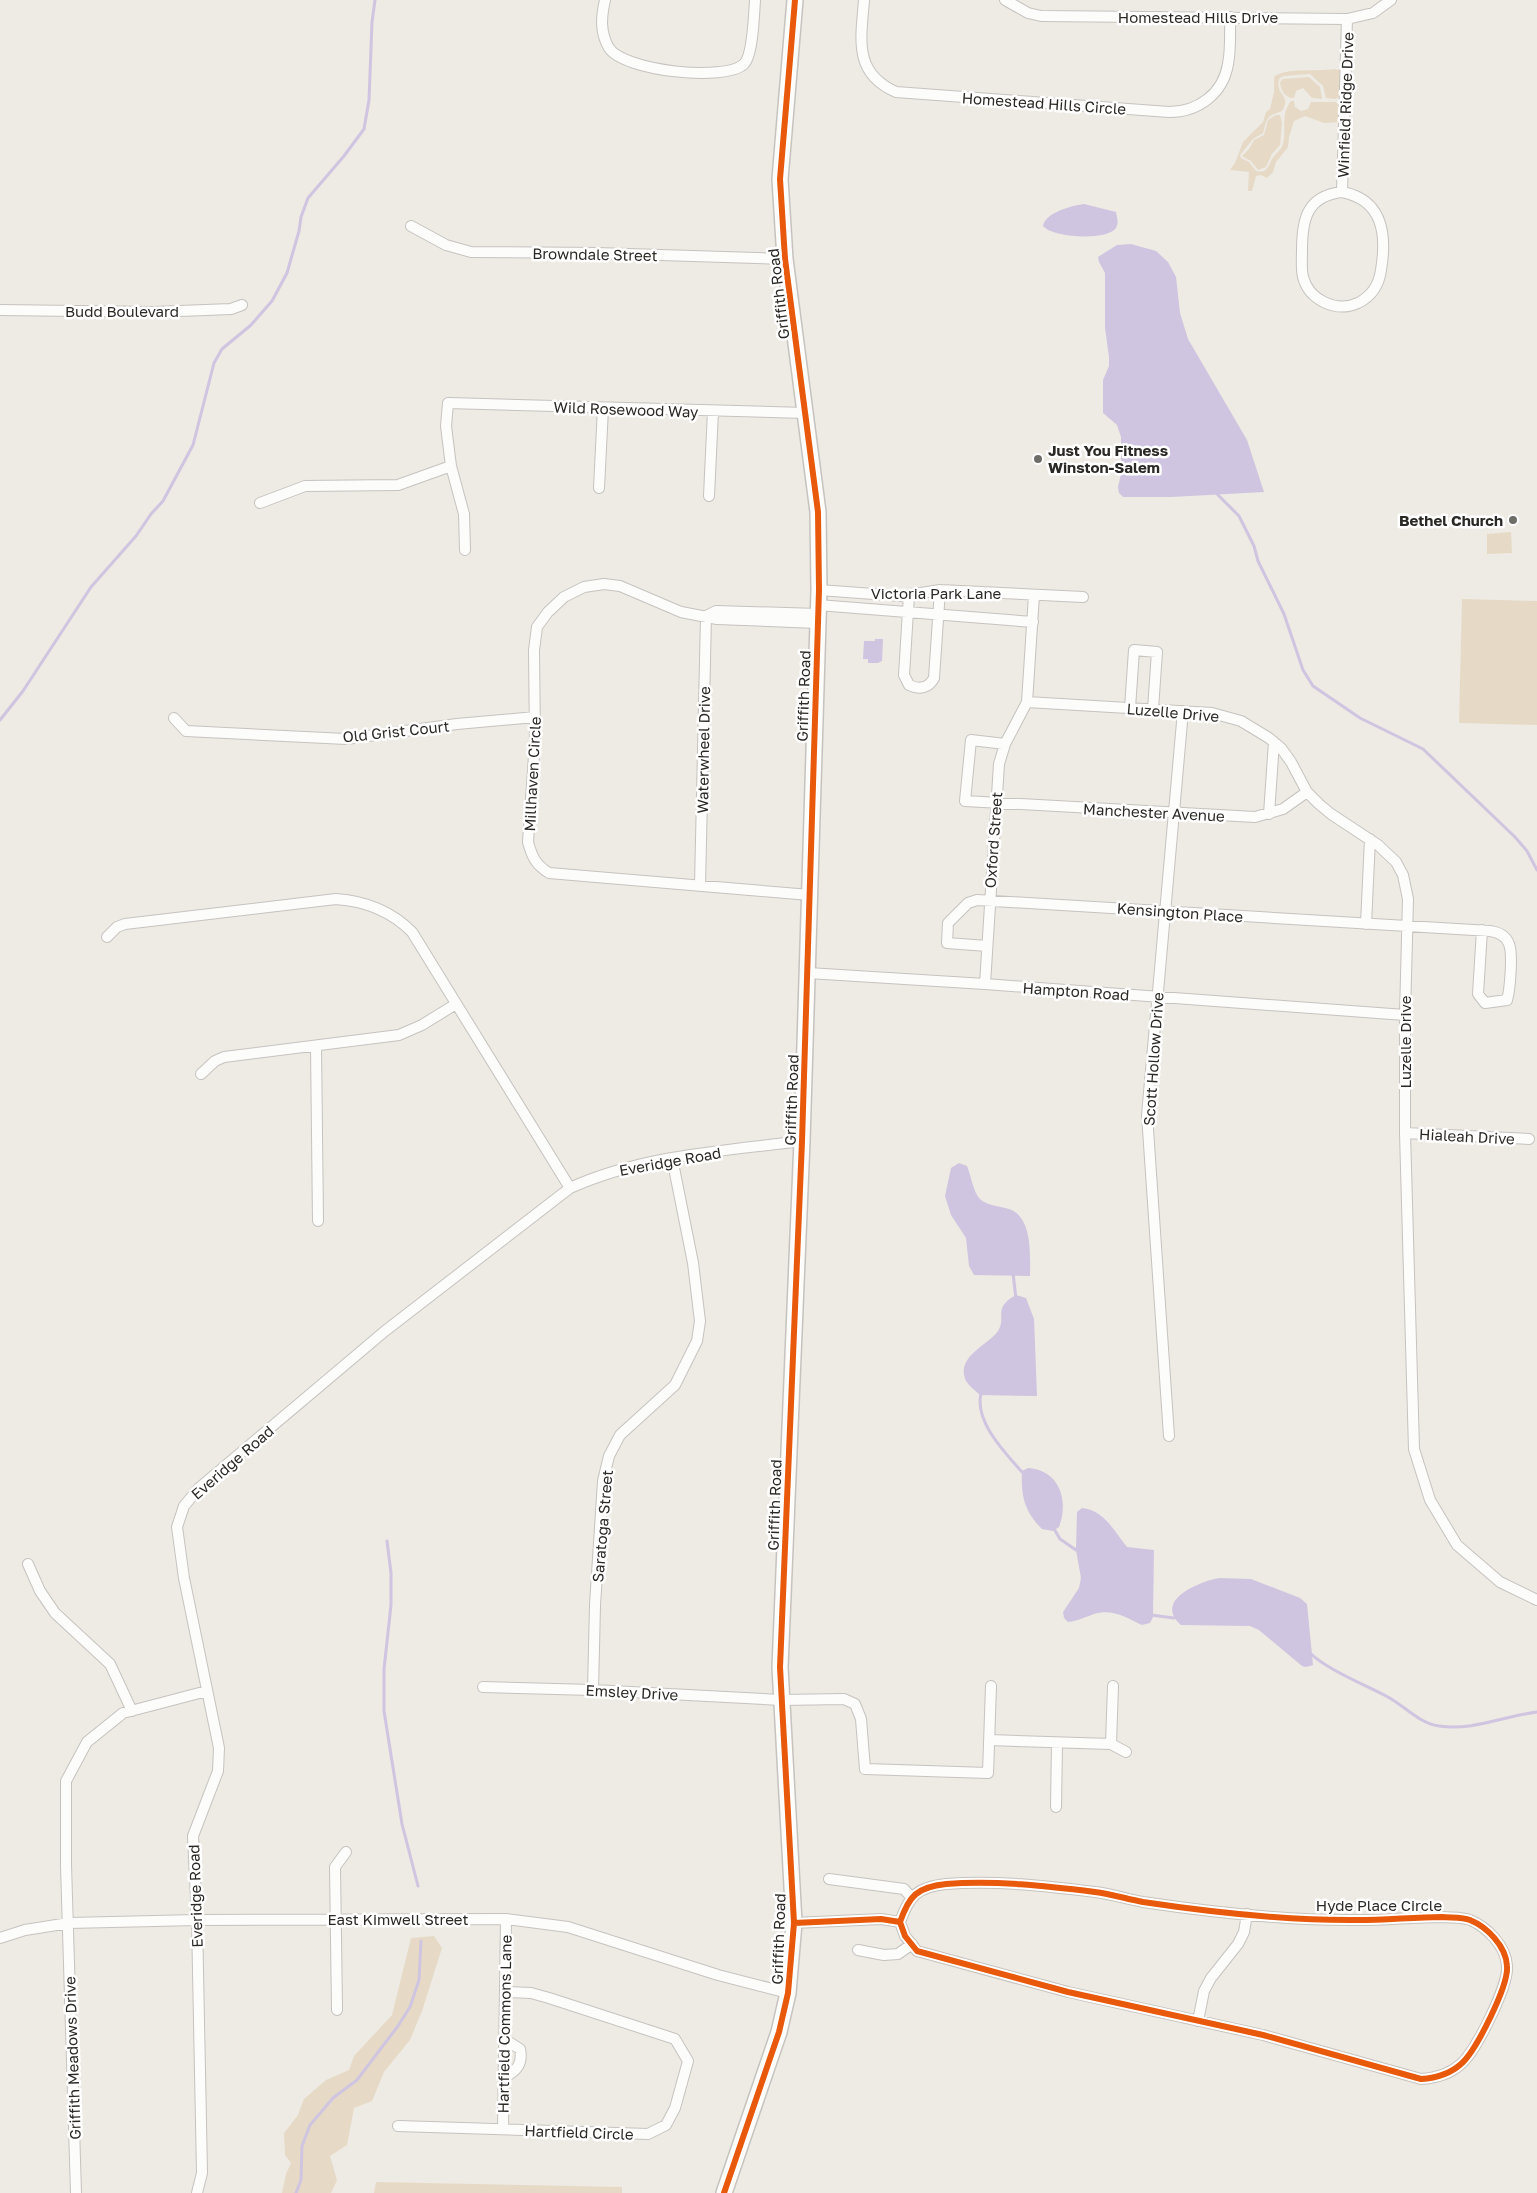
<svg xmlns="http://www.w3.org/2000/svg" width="1537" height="2193" font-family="'Golos Text',sans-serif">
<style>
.green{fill:#e6dac6}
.water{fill:#cfc5e0}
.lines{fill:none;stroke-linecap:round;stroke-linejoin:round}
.stream{stroke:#cfc5e0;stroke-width:3}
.street-casing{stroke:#c6c3bf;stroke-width:12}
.secondary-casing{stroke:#c6c3bf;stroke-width:18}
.street{stroke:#fcfcfb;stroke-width:10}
.secondary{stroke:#fcfcfb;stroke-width:15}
.cycleway-casing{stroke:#fff;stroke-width:9}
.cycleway{stroke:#e8590c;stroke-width:6}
.poi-dot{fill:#6f6d68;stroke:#fff;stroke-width:2}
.labels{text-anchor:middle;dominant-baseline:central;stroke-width:5;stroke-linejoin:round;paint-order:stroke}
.street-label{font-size:15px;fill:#2b2925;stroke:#fff}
.poi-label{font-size:15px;font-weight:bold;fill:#2b2925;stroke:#fff;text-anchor:start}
</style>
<rect width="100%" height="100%" fill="#eeeae4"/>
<path class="green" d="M1334,69L1340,70L1339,96L1336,99L1326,98L1323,86L1310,74L1283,76L1279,79C1275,96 1292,94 1282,111C1266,117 1268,116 1263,133L1253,139L1240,155L1241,158L1249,162L1256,171C1269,174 1268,164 1274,156C1277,153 1280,150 1282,147C1288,130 1279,117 1291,101H1294L1295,107L1301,111L1308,109L1311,102H1336L1339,105V122L1324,123L1305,116L1294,121L1289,137L1288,147L1276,162L1273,172L1267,178L1261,175L1256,176L1252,191H1248L1249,172L1230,170L1235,163L1243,142L1263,122L1266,112L1270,109L1274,92V77C1286,67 1317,72 1334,69Z
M1309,77L1320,87L1322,99L1312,98L1303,88L1296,91L1294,98C1285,98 1281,91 1280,82L1283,79Z
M1276,115H1280L1282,123L1280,145L1272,154L1266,167L1258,170L1251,161L1242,156L1249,149L1254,140L1264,135L1268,120Z
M1511,532L1512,553L1487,554V534Z
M1462,599L1537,601V725L1459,723Z
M434,1936L442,1948L422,2011L410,2040L384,2072L372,2101L354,2108L347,2145L330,2156L337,2180L331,2193H282L286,2174L291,2163L285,2155L284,2133L298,2115L304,2099L326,2080L349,2070L354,2056L392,2015L411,1938Z
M376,2182L622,2187V2193H374Z"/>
<path class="water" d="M1084,204L1116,212C1117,218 1119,223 1116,228C1107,241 1053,238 1043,226C1046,212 1071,206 1084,204Z
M1131,244L1156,251L1168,262L1176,277L1180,313L1188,339L1247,440L1264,492L1171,497H1123L1119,493L1118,487L1121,474V437L1117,425L1103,413V380L1109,366V357L1105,328V273L1099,262L1098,257L1117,245Z
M875,639H883L882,661L878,663H868V659H863L864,641H875Z
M959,1163L967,1166C971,1175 973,1192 980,1199C987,1206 1000,1206 1009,1209C1033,1217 1030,1256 1030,1276L974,1275L969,1266L966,1238L951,1215L945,1196L951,1168Z
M1016,1295L1026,1298L1034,1319L1037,1396L980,1395C976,1391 969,1386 966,1381C955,1357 987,1346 998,1331C1007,1317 992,1308 1016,1295Z
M1028,1468C1060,1470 1069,1501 1059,1527L1053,1531L1042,1529C1024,1511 1021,1496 1022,1471Z
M1082,1508C1104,1510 1114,1531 1127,1547L1154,1550L1153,1617L1150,1623L1142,1625C1127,1618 1112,1608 1094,1614C1085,1617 1078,1621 1068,1622L1064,1618L1063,1612L1079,1588L1081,1578L1076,1550L1077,1512Z
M1219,1578L1251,1579L1300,1598L1307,1604L1313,1665L1306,1667L1302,1666L1259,1630L1250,1626L1181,1625C1153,1600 1199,1582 1219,1578Z"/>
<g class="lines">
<path class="stream" d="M1216,490L1217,494L1239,516L1254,546L1258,561L1284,614L1303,670L1313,686L1360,718L1423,749L1515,837L1527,851L1537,870
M0,720L23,691L91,587L136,536L151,514L163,501L193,445L214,363L222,349L251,325L272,301L287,273L299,231L301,217L308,198L344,156L364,129L369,100L372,22L375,0
M1013,1273L1016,1299
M981,1394C974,1422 1007,1455 1023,1473
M1053,1527L1060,1539L1076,1550L1079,1549
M387,1541L391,1573V1605L384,1669V1711L402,1824L418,1886
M1151,1615L1174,1618L1176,1617
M1310,1653C1326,1669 1365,1685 1386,1696C1404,1705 1418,1723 1439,1726C1473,1731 1504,1716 1537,1712
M296,2193L301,2180L302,2146L310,2125L333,2098L357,2080L398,2026L410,2007L419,1980L421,1941"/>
<g class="street-casing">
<path id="street" d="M605,0C601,17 600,33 609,48C624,71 725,82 744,64C753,55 754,14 755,0
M864,0C861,39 853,73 896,92L1169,112C1198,112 1223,94 1228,64C1231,49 1230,32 1230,17
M1005,0L1028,13L1041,16L1347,19L1373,13L1391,0
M1342,192C1383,200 1387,234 1381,270C1379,285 1372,296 1358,303C1336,313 1309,300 1303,277C1301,269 1302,259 1302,250C1302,219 1307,196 1342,192Z
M1342,192L1347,19
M411,226L446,245L471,252L597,253L785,259
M0,310L154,312L231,309L242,305
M599,488L603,408
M709,496L713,411
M260,503L305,486L398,485L451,466
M465,550L464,514L451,466L446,426L448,403L805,413
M819,590L901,596L940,590L1083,597
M909,595L904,675L909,685C919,690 929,688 934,678L940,590
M818,605L1033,622
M706,616L716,611L818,614
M1027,702L1212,713L1241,721L1269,738L1281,748L1291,762L1307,792L1319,804L1331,814L1378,845L1396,862L1403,875L1408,899L1405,1015V1133L1414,1449L1430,1500L1457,1545L1500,1582L1537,1600
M1130,708L1134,650L1157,652L1153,709
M174,718L186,731L346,739L457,724L535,717
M1005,744L971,740L965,801L1255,817L1283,809L1307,792
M1269,814L1274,742
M700,885L706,616
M810,895L549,873C536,865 532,857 528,842L535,741L534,650L537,627L548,612L564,597L584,587L604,584L620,586L681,612L717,619L818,623
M1366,924L1370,839
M107,937L117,927L125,924L336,899C366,901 391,911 412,932L570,1188
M987,946L947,943L948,923L968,903L977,900L1490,931C1498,932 1506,936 1509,944C1513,954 1510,990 1507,1000L1485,1003L1478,994L1482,930
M808,973L985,984L1405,1015
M985,984L999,764L1005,744L1027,702L1034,595
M316,1046L318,1221
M201,1074L215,1061L224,1057L399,1035L422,1025L456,1004
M1405,1133L1529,1139
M1169,1436L1147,1115L1183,711
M28,1564L40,1591L55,1613L110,1664L132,1711
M483,1687L593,1690L781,1700L844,1699L855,1704L861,1719L865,1769L988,1773L991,1686
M593,1690L595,1605L603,1481L609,1456L620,1435L675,1385L697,1341L700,1321L693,1263L672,1158
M989,1740L1111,1744L1126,1752
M1111,1744L1113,1686
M1056,1807L1057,1743
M829,1879L904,1889L911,1897
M794,1923L881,1919L900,1922L905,1936L917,1951L1068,1992L1263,2035L1421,2079C1436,2078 1450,2074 1461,2064C1476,2051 1509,1985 1507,1966C1506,1946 1487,1927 1470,1920C1462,1917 1451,1918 1442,1917C1411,1917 1380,1921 1349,1920C1281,1920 1210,1912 1143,1902C1127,1899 1111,1894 1095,1892C1047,1886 994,1880 946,1884C917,1887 909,1896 900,1922
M0,1938L25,1930L69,1923L197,1920L506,1919L568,1927L718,1975L788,1993
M858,1950L884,1955L898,1954L912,1944
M337,2010L335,1867L346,1852
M1198,2021L1204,1991L1211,1978L1238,1944L1244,1932L1247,1914
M503,2078C517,2071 523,2064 520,2049L504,2039
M398,2126L648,2134L666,2125L675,2108L688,2061L675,2039L549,1998L531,1993L505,1992
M503,2129L506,1919
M76,2193L66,1865V1781L87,1742L123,1713L207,1691
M197,2193L202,2173L197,1920L193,1836L218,1771L219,1748L184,1578L177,1527L184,1506L199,1488L385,1331L570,1188C643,1155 724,1151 802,1141"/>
</g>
<g class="secondary-casing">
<path id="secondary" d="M724,2193L779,2032L788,1993L794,1923L780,1667L802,1141L819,590L818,512L785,259L780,179L795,0"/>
</g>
<use href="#street" class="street"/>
<use href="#secondary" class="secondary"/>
<g class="cycleway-casing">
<path id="cycleway" d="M794,1923L881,1919L900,1922L905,1936L917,1951L1068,1992L1263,2035L1421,2079C1436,2078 1450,2074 1461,2064C1476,2051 1509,1985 1507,1966C1506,1946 1487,1927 1470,1920C1462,1917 1451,1918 1442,1917C1411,1917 1380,1921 1349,1920C1281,1920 1210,1912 1143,1902C1127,1899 1111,1894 1095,1892C1047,1886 994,1880 946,1884C917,1887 909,1896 900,1922
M724,2193L779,2032L788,1993L794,1923L780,1667L802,1141L819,590L818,512L785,259L780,179L795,0"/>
</g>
<use href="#cycleway" class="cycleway"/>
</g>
<g class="poi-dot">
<circle cx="1038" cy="459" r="5"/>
<circle cx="1513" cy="520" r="5"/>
</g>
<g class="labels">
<g class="street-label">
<text x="1198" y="17">Homestead Hills Drive</text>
<text transform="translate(1044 103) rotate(4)">Homestead Hills Circle</text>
<text transform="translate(1345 105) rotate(-88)">Winfield Ridge Drive</text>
<text transform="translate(595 254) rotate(1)">Browndale Street</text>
<text transform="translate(778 294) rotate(-97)">Griffith Road</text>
<text x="122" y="311">Budd Boulevard</text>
<text transform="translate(626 409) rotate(2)">Wild Rosewood Way</text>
<text x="936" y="593">Victoria Park Lane</text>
<text transform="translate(803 696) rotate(-88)">Griffith Road</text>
<text transform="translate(1173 712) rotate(5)">Luzelle Drive</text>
<text transform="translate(396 731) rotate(-6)">Old Grist Court</text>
<text transform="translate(703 750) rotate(-89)">Waterwheel Drive</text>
<text transform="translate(532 774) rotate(-87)">Millhaven Circle</text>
<text transform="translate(1154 812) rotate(3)">Manchester Avenue</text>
<text transform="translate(993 840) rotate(-86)">Oxford Street</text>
<text transform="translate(1180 912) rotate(4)">Kensington Place</text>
<text transform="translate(1076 991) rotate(4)">Hampton Road</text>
<text transform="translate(1405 1042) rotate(-90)">Luzelle Drive</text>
<text transform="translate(1153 1059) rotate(-86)">Scott Hollow Drive</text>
<text transform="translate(791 1100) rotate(-88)">Griffith Road</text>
<text transform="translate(1467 1136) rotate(3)">Hialeah Drive</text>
<text transform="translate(670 1161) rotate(-10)">Everidge Road</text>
<text transform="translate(232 1462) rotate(-41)">Everidge Road</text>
<text transform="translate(774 1505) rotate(-88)">Griffith Road</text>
<text transform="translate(602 1526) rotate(-85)">Saratoga Street</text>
<text transform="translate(632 1692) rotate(3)">Emsley Drive</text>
<text transform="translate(195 1896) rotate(-92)">Everidge Road</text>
<text x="1379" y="1905">Hyde Place Circle</text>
<text x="398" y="1919">East Kimwell Street</text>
<text transform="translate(778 1939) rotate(-88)">Griffith Road</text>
<text transform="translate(504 2024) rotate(-89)">Hartfield Commons Lane</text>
<text transform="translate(72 2058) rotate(-92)">Griffith Meadows Drive</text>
<text transform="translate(579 2132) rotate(2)">Hartfield Circle</text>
</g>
<g class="poi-label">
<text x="1048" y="450">Just You Fitness<tspan x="1048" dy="17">Winston-Salem</tspan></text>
<text x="1503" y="520" text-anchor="end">Bethel Church</text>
</g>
</g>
</svg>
